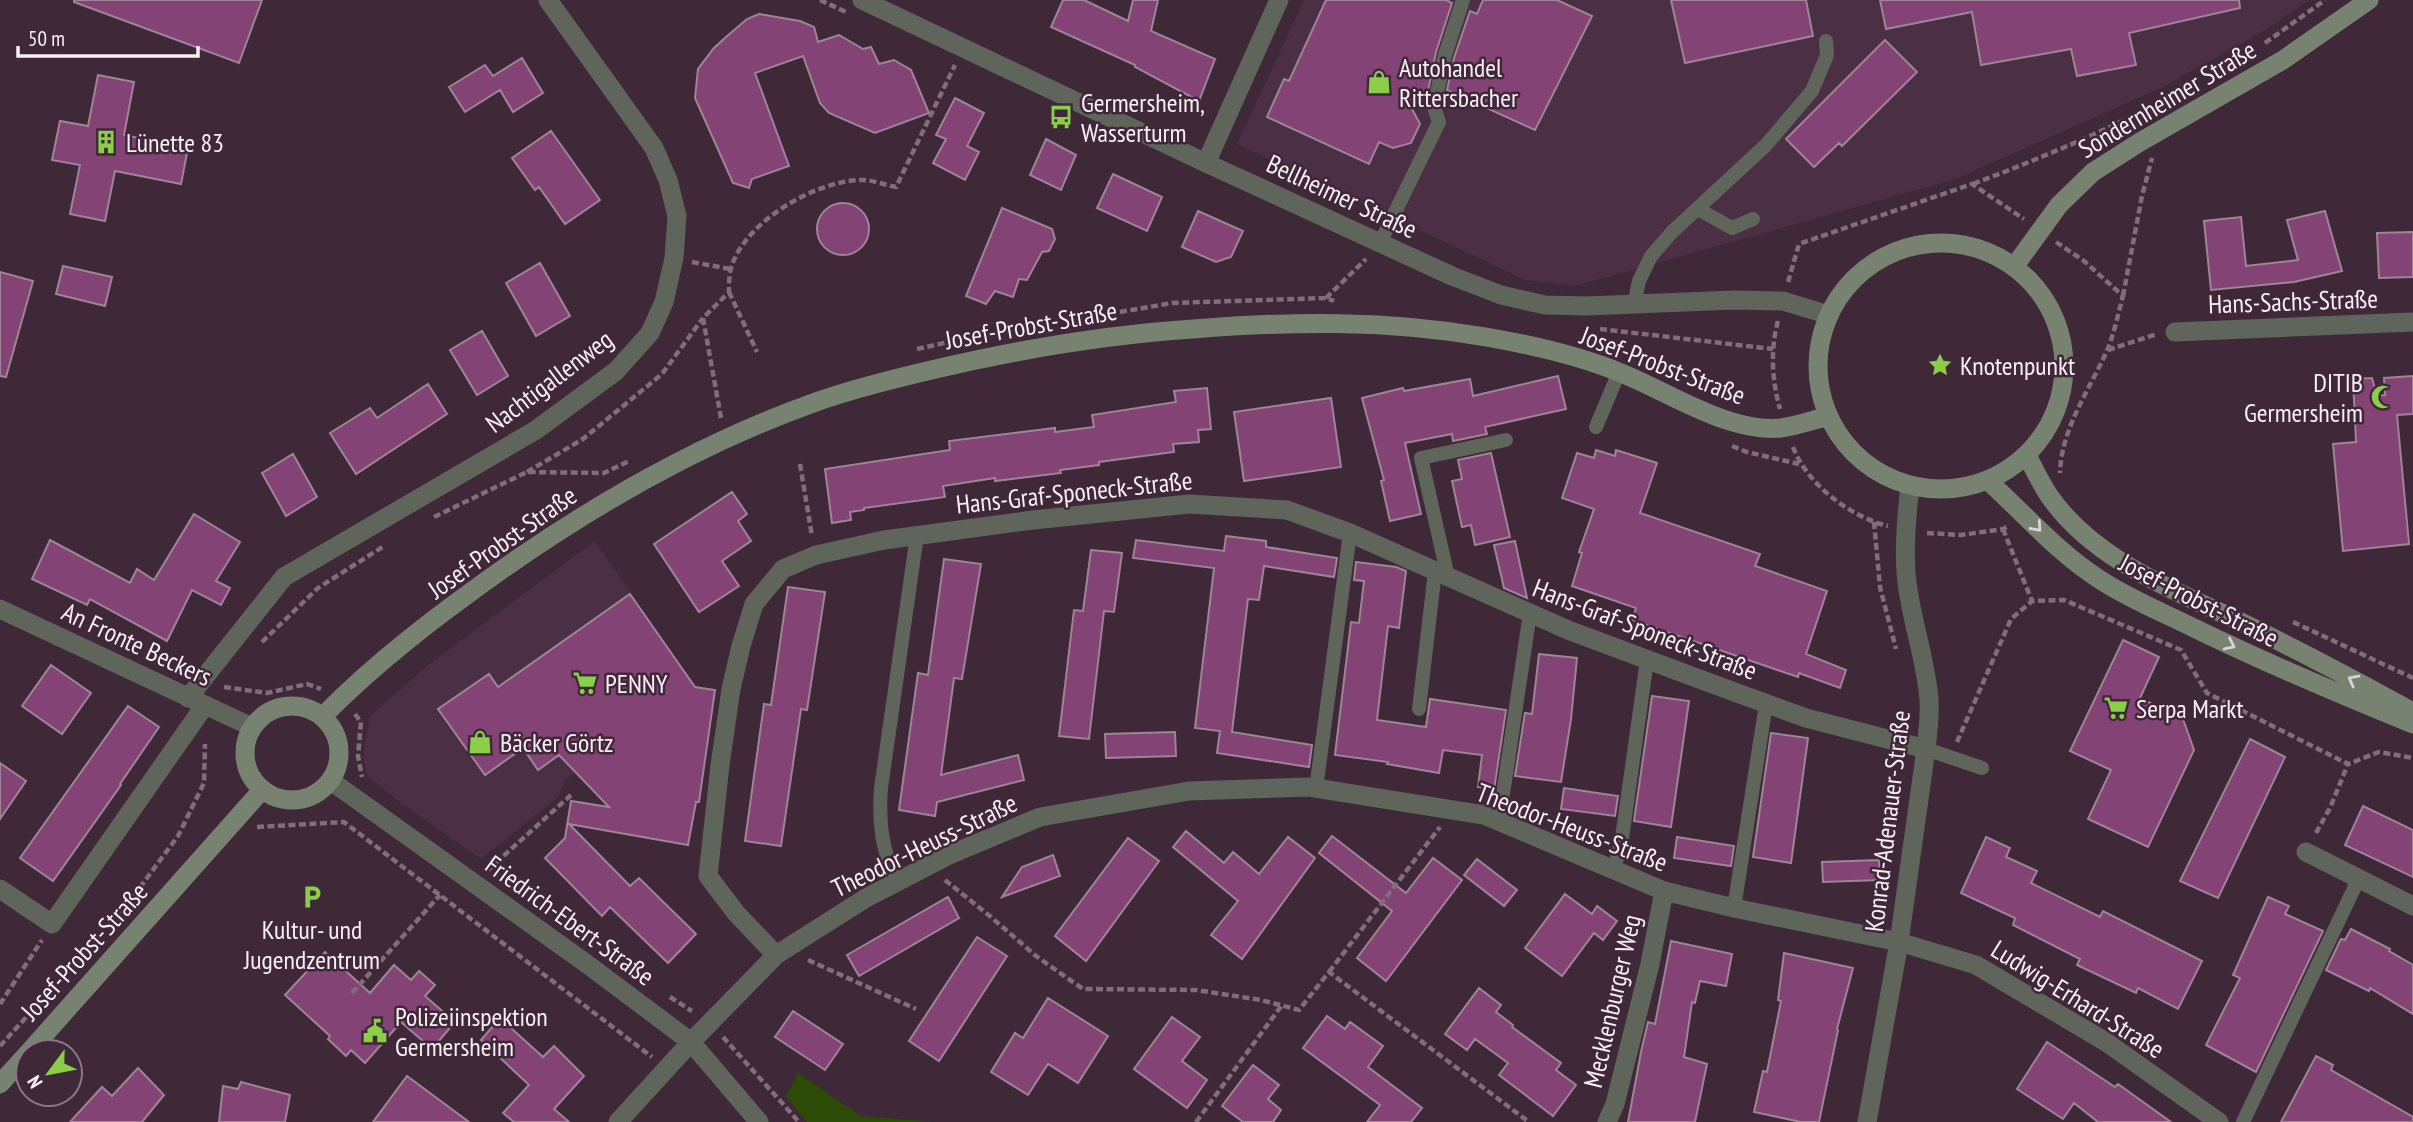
<svg xmlns="http://www.w3.org/2000/svg" width="2413" height="1122" font-family="'PT Sans Narrow',sans-serif">
<style>
.built{fill:#4b2f44}
.green{fill:#2c4b06}
.building{fill:#834374;stroke:#9e8496;stroke-width:2}
.lines{fill:none;stroke-linecap:round;stroke-linejoin:round}
.path{stroke:#816d7c;stroke-width:4.5;stroke-dasharray:7 3.5;stroke-linecap:butt}
.service{stroke:#5f655a;stroke-width:14}
.minor{stroke:#5f655a;stroke-width:19}
.tertiary{stroke:#5f655a;stroke-width:19}
.secondary{stroke:#788270;stroke-width:19}
.oneway{stroke:#dbd2d6}
.labels{text-anchor:middle;dominant-baseline:central;stroke-width:5;stroke-linejoin:round;paint-order:stroke}
.poi-label{font-size:26px;fill:#fcedf8;stroke:#3f2939;text-anchor:start}
.street-label{font-size:26px;fill:#fcedf8;stroke:#3f2939}
</style>
<rect width="100%" height="100%" fill="#3f2939"/>
<path class="built" d="M1304,0H2309L2264,31L2163,87L1956,179L1575,286L1525,280L1237,144Z
M595,541L695,687L566,779L558,797L481,859L394,798L367,775L363,757L370,716L428,665Z"/>
<path class="green" d="M798,1073L861,1116L933,1122H807L786,1097Z"/>
<path class="building" d="M74,0H262L239,63L74,2Z
M1063,0H1084L1128,21L1133,0H1158L1151,31L1215,59L1199,101L1135,67V65L1051,27Z
M1326,0H1446L1452,3L1436,52L1428,91L1420,93L1412,109L1420,124L1411,143L1393,148L1379,142L1369,164L1267,117L1284,79L1289,81Z
M1483,0H1557L1592,16L1535,130L1447,90L1454,58L1470,11L1477,14Z
M1671,0H1806L1813,36L1685,63Z
M1880,0H2239L2240,8L2129,33L2136,65L2077,76L2071,49L1981,65L1972,12L1886,29Z
M759,14L800,21L814,27L818,42L839,35L863,49L871,47L879,64L894,60L911,70L929,113L875,133L829,113L820,103L803,56L755,73L789,166L752,179L749,188L733,183L695,98L698,69L714,48L726,37L747,19Z
M1885,40L1917,72L1842,146L1839,143L1814,167L1786,139Z
M522,58L543,93L513,112L500,90L465,112L449,87L485,65L493,76Z
M98,75L134,82L124,135L188,148L181,184L115,171L105,221L70,214L80,165L52,160L60,121L88,126Z
M955,98L984,113L967,146L979,152L965,180L933,163L946,139L936,135Z
M551,131L600,200L565,224L539,187L535,190L512,158Z
M1046,139L1076,155L1061,190L1030,175Z
M1113,174L1162,197L1147,231L1097,208Z
M817 229a26 26 0 1 1 52 0a26 26 0 1 1-52 0Z
M1002,208L1052,229L1055,239L1049,251L1042,252L1027,280L1019,279L1013,297L995,291L986,304L966,296Z
M1198,211L1243,231L1231,257L1216,262L1182,247Z
M2325,211L2342,271L2294,282L2211,290L2204,221L2241,217L2246,266L2298,260L2287,220Z
M2413,232V277L2379,278L2377,233Z
M540,263L570,316L536,336L506,283Z
M63,266L112,277L105,306L56,294Z
M0,272L33,281L6,377L0,376Z
M482,331L508,376L477,395L450,350Z
M1558,376L1566,409L1485,427L1487,434L1453,441L1452,434L1405,443L1421,514L1390,521L1381,481L1384,480L1362,398L1403,388L1404,391L1470,379L1473,396Z
M2413,376V414L2397,415L2409,544L2343,551L2333,444L2356,442L2353,379L2372,378L2377,396L2385,395L2384,378Z
M428,384L447,414L356,474L330,433L370,408L377,418Z
M1207,388L1211,429L1198,430L1199,442L1173,444L1174,452L1099,462V465L1060,470L1061,473L995,481V478L943,486L945,497L864,508V510L850,512L851,520L832,523L825,469L950,450L949,441L1055,428V432L1094,427L1092,415L1176,402L1174,391Z
M1331,398L1341,467L1244,481L1234,412Z
M1596,450L1615,456L1616,450L1657,463L1640,513L1760,554L1755,566L1827,591L1806,654L1846,670L1840,688L1799,673L1798,677L1632,620L1636,608L1572,586L1582,553L1579,552L1594,509L1562,498L1577,453L1594,458Z
M1491,453L1510,537L1475,545L1471,525L1462,527L1452,481L1462,479L1458,460Z
M293,454L317,497L286,516L262,473Z
M732,492L747,514L738,521L751,541L722,561L739,586L699,612L654,544Z
M194,514L240,542L216,581L230,588L221,605L192,590L167,641L90,599L87,605L32,579L50,540L130,583L137,569L154,580Z
M1226,536L1266,541V547L1337,558L1334,577L1264,566L1259,600L1248,599L1232,732L1312,745L1309,767L1217,753L1220,731L1195,728L1214,568L1133,558L1136,540L1224,551Z
M1515,541L1527,598L1504,588L1494,545Z
M1091,550L1122,553L1114,612L1104,611L1089,739L1059,736L1074,610L1083,611Z
M944,559L981,564L962,679L954,678L941,775L1018,755L1024,780L937,802L935,816L899,810L918,673L928,675Z
M1356,562L1396,567L1406,571L1399,628L1388,626L1377,720L1426,727L1430,699L1506,710L1494,790L1478,787L1482,755L1443,750L1439,773L1387,764L1388,762L1335,755L1351,622L1359,623L1364,581L1354,580Z
M788,587L825,592L807,710L801,709L781,846L745,841L764,704L771,705Z
M630,594L695,687L715,690L699,802H696L688,845L569,824L630,886L639,878L696,934L668,963L610,907L602,916L545,858L565,838L571,801L609,807L559,755L538,770L523,748L485,775L438,709L489,674L498,687Z
M2123,640L2159,657L2140,698L2183,719L2194,750L2148,847L2088,819L2111,770L2070,751Z
M1539,654L1577,658L1571,719L1561,782L1515,776L1525,713L1532,714Z
M51,665L91,693L62,734L22,706Z
M1652,696L1689,701L1671,827L1634,821Z
M128,706L159,727L120,784L121,785L53,881L20,858Z
M1175,732L1176,756L1106,758L1105,734Z
M1771,733L1808,738L1791,863L1753,857Z
M2250,739L2285,757L2218,898L2180,881Z
M0,763L26,781L0,819Z
M1564,788L1618,796L1615,816L1561,809Z
M2363,806L2413,830V877L2345,845Z
M1186,831L1224,863L1233,852L1259,874L1288,837L1315,858L1242,959L1211,935L1238,901L1173,847Z
M1332,836L1406,893L1433,858L1462,880L1386,981L1357,958L1392,911L1319,853Z
M1677,837L1734,846L1731,866L1674,858Z
M1986,837L2010,848L2006,857L2037,871L2031,883L2100,917L2103,911L2202,961L2178,1009L2138,988L2136,993L2077,965L2080,959L2013,925L2015,918L1961,893Z
M1128,838L1159,861L1086,961L1055,936Z
M1053,855L1060,876L1002,897L1022,867Z
M1477,859L1517,890L1504,906L1464,875Z
M1879,860L1880,880L1823,882L1822,862Z
M1565,894L1592,914L1597,906L1617,921L1603,940L1594,933L1562,976L1525,948Z
M948,897L959,918L859,976L847,955Z
M2268,897L2289,906L2285,914L2323,931L2256,1072L2206,1045L2240,978L2233,975Z
M2351,929L2390,949L2389,951L2413,965V1014L2370,988L2369,991L2326,970L2341,939L2345,940Z
M977,937L1007,956L939,1061L909,1041Z
M1671,941L1732,954L1726,986L1700,981L1695,1003L1692,1002L1684,1057L1707,1064L1695,1122H1628L1641,1052L1648,1022L1655,1024Z
M325,952L370,993L394,965L411,980L419,971L435,985L425,996L455,1022L432,1049L401,1022L365,1063L351,1050L346,1056L328,1039L330,1036L285,995Z
M1784,953L1853,968L1837,1029L1838,1030L1819,1122H1801L1754,1112L1763,1071L1767,1072L1781,1001L1778,1000Z
M1479,988L1501,1005L1496,1012L1513,1025L1512,1027L1561,1063L1556,1070L1576,1085L1553,1116L1499,1075L1508,1063L1475,1039L1467,1050L1445,1034Z
M1048,998L1108,1036L1078,1083L1048,1064L1028,1095L991,1072L1015,1033L1023,1038Z
M793,1011L843,1044L825,1070L775,1037Z
M1327,1016L1345,1029L1350,1022L1383,1046L1368,1067L1422,1108L1411,1122H1367L1380,1105L1303,1048Z
M1172,1017L1200,1037L1182,1061L1207,1080L1187,1108L1134,1069Z
M500,1018L543,1057L554,1046L584,1076L554,1109L569,1122H514L503,1113L529,1085L481,1040Z
M2047,1042L2115,1087L2118,1084L2171,1122H2098L2074,1103L2063,1119L2017,1089Z
M2316,1056L2333,1065L2331,1070L2413,1117V1122H2281Z
M1253,1065L1279,1085L1268,1099L1281,1110L1273,1122H1243L1222,1106Z
M138,1068L164,1095L142,1122H70L102,1087L112,1096Z
M407,1076L469,1122H373Z
M241,1082L290,1095L285,1122H219L223,1086L238,1089Z"/>
<g class="lines">
<path class="path" d="M820,0L846,12
M2265,43L2325,0
M1973,184C2044,157 2108,130 2176,94
M2056,242L2084,261L2123,296C2118,314 2114,335 2106,353C2089,390 2061,430 2060,473
M692,262L730,269
M1788,282L1799,244L1972,184L2024,219
M729,292L757,352
M2123,296L2142,196L2152,158
M1326,298L1366,259
M1120,312L1172,303L1326,298L1334,301
M1778,321C1770,350 1772,381 1780,409
M1600,329L1773,349
M917,349L953,341
M2108,350L2157,334
M721,418L703,318L729,292C729,283 729,273 732,265C747,221 814,182 859,180C870,179 885,185 896,187L955,65
M1732,446L1747,452L1799,464
M1793,447C1806,483 1850,517 1888,526
M800,464L812,536
M527,472L583,439L662,374L703,318
M434,517L527,472L604,473L629,461
M1874,522L1880,587L1896,649
M2003,529L2032,601
M1927,533L1961,535L2003,529L2008,526
M2293,622L2413,678
M262,642L318,588L384,546
M224,687L267,693L307,684L321,689
M355,714L361,722L358,756L362,777
M1957,742L2011,619L2032,601L2064,600L2181,650L2207,693L2348,764L2379,752L2413,758
M257,827L344,822L652,1057
M2316,833L2330,808L2348,764
M488,870L571,795
M945,880L991,917L1036,956L1083,989L1196,990L1261,1000L1299,1010L1329,972L1529,1122
M121,913L178,836L204,783L205,744
M808,960L916,1009
M1329,972L1440,827
M352,993L440,895
M670,997L692,1011
M0,1004L42,940
M723,1037L799,1122
M0,1046L85,953
M1196,1122L1282,1005"/>
<path class="service" d="M1698,209L1732,228L1753,219
M1380,243L1439,122L1434,107L1445,55L1463,0
M1634,304L1639,281L1651,256L1672,232L1766,145L1812,91L1827,55L1826,41
M1596,427L1619,372
M1448,577L1421,458L1506,440
M1419,709L1435,571
M1926,749L1982,768
M1316,789L1350,533
M1499,821L1530,613
M1614,870L1622,838L1647,660
M895,883C883,846 878,827 881,788L917,535
M1734,908L1766,704
M2243,1122L2359,878"/>
<path class="minor" d="M1206,163L1279,0
M2175,332L2413,322
M0,609L252,727
M188,698L284,577L536,430L616,371L650,333L664,302L674,258L677,216L668,180L654,148L548,0
M331,781L587,964L691,1042L759,1122
M2306,852L2413,906
M0,889L52,924L205,705
M776,955L736,913L708,876L720,765L731,689L741,646L754,604L783,569L816,555L884,540L1033,520L1189,504L1287,510L1350,533L1568,630L1710,683L1806,718L1926,749
M618,1122L691,1042L776,955L866,898L949,855L1040,817L1189,791L1309,787L1484,815L1664,891L1734,908L1899,942L1976,965L2106,1042L2219,1122
M1607,1122L1615,1104L1650,964L1664,891
M1867,1122L1899,942L1926,749C1928,733 1930,716 1929,700C1926,657 1909,616 1906,572C1904,543 1907,514 1910,485"/>
<path class="tertiary" d="M862,0L1206,163L1452,276L1501,295L1545,305L1587,306L1734,300L1783,301L1829,315"/>
<path class="secondary" d="M1818 366a123 123 0 1 1 246 0a123 123 0 1 1-246 0Z
M2014,267L2059,205L2093,172L2140,142L2283,60L2369,0
M2027,455C2034,469 2041,484 2050,497C2097,564 2183,593 2253,628C2307,655 2360,683 2413,712
M1988,481C2025,514 2057,552 2099,579C2129,599 2162,612 2194,628C2266,663 2339,694 2413,724
M245 753a47 47 0 1 1 94 0a47 47 0 1 1-94 0Z
M323,716C376,662 438,615 500,571C598,502 703,442 816,402C852,389 889,380 927,371C1015,350 1102,335 1193,329C1292,321 1388,320 1486,337C1532,345 1578,355 1621,373C1669,392 1728,433 1781,428C1797,426 1813,420 1829,416
M29,1052L262,790
M0,1084L28,1053"/>
</g>
<defs><path id="oneway-chevron" d="M-2-3.5L2.5 0L-2 3.5" fill="none" stroke-width="1.6" stroke-linecap="round" stroke-linejoin="round" transform="scale(1.75)"/></defs>
<g class="oneway">
<use href="#oneway-chevron" transform="translate(2037 527) rotate(48)"/>
<use href="#oneway-chevron" transform="translate(2230 645) rotate(26)"/>
<use href="#oneway-chevron" transform="translate(2353 680) rotate(-152)"/>
</g>
<defs>
<g id="shop-bare" transform="scale(1.89)"><path d="M-5-2.5h2.3a2.7 3.5 0 0 1 5.4 0H5L5.5 6h-11ZM-1.5-2.5h3a1.5 2.3 0 0 0-3 0Z" fill="#8bce47" stroke="#3f2939" stroke-width="2.5" paint-order="stroke"/></g>
<g id="bus-bare" transform="scale(1.89)"><path d="M-5-6H5V4H4V6H2V4H-2V6H-4V4H-5ZM-3.5-4V0h7V-4ZM-3.5 1.2v1.5H-2V1.2ZM2 1.2v1.5H3.5V1.2Z" fill="#8bce47" stroke="#3f2939" stroke-width="2.5" paint-order="stroke"/></g>
<g id="building-bare" transform="scale(1.89)"><path d="M-4-6H4V6H1V3H-1V6H-4ZM-2.5-4.3h1.7v1.8h-1.7ZM.8-4.3h1.7v1.8H.8ZM-2.5-1h1.7V.8h-1.7ZM.8-1h1.7V.8H.8Z" fill="#8bce47" stroke="#3f2939" stroke-width="2.5" paint-order="stroke"/></g>
<g id="sight-bare" transform="scale(1.89)"><path d="M0-6L1.8-2.2L6-1.7L2.9 1.2L3.7 5.4L0 3.3L-3.7 5.4L-2.9 1.2L-6-1.7L-1.8-2.2Z" fill="#8bce47" stroke="#3f2939" stroke-width="2.5" paint-order="stroke"/></g>
<g id="mosque-bare" transform="scale(1.89)"><path d="M3.5-4.9A6 6 0 1 0 3.5 4.9A5 5 0 1 1 3.5-4.9Z" fill="#8bce47" stroke="#3f2939" stroke-width="2.5" paint-order="stroke"/></g>
<g id="supermarket-bare" transform="scale(1.89)"><path d="M-6-5.5h2.5l.6 2H6L4.5 2H-2.5L-4.4-4H-6ZM-1.5 3.2a1.3 1.3 0 1 0 .1 0ZM3 3.2a1.3 1.3 0 1 0 .1 0Z" fill="#8bce47" stroke="#3f2939" stroke-width="2.5" paint-order="stroke"/></g>
<g id="parking-bare" transform="scale(1.89)"><path d="M-3.5-5.5H1a3.5 3.5 0 0 1 0 7H-1V5.5H-3.5ZM-1-3.4V-.6H.8a1.4 1.4 0 0 0 0-2.8Z" fill="#8bce47" stroke="#3f2939" stroke-width="2.5" paint-order="stroke"/></g>
<g id="civic-bare" transform="scale(1.89)"><path d="M-.6-6.5H3V-4.5H.6V-3L4-1V1h2V6H-6V1h2V-1L-.6-3ZM-1.2 2.5V6h2.4V2.5Z" fill="#8bce47" stroke="#3f2939" stroke-width="2.5" paint-order="stroke"/></g>
</defs>
<g fill-rule="evenodd">
<use href="#shop-bare" x="1379" y="82"/>
<use href="#bus-bare" x="1061" y="117"/>
<use href="#building-bare" x="106" y="142"/>
<use href="#sight-bare" x="1940" y="365"/>
<use href="#mosque-bare" x="2383" y="397"/>
<use href="#supermarket-bare" x="585" y="683"/>
<use href="#supermarket-bare" x="2116" y="708"/>
<use href="#shop-bare" x="480" y="742"/>
<use href="#parking-bare" x="312" y="897"/>
<use href="#civic-bare" x="375" y="1031"/>
</g>
<g class="labels">
<g class="poi-label">
<text x="1399" y="67">Autohandel<tspan x="1399" dy="30">Rittersbacher</tspan></text>
<text x="1081" y="102">Germersheim,<tspan x="1081" dy="30">Wasserturm</tspan></text>
<text x="126" y="142">Lünette 83</text>
<text x="1960" y="365">Knotenpunkt</text>
<text x="2363" y="382" text-anchor="end">DITIB<tspan x="2363" dy="30">Germersheim</tspan></text>
<text x="605" y="683">PENNY</text>
<text x="2136" y="708">Serpa Markt</text>
<text x="500" y="742">Bäcker Görtz</text>
<text x="312" y="929" text-anchor="middle">Kultur- und<tspan x="312" dy="30">Jugendzentrum</tspan></text>
<text x="395" y="1016">Polizeiinspektion<tspan x="395" dy="30">Germersheim</tspan></text>
</g>
<g class="street-label">
<text transform="translate(2167 99) rotate(-31)">Sondernheimer Straße</text>
<text transform="translate(1342 196) rotate(25)">Bellheimer Straße</text>
<text transform="translate(2293 301) rotate(-2)">Hans-Sachs-Straße</text>
<text transform="translate(1031 325) rotate(-10)">Josef-Probst-Straße</text>
<text transform="translate(1663 365) rotate(21)">Josef-Probst-Straße</text>
<text transform="translate(549 381) rotate(-37)">Nachtigallenweg</text>
<text transform="translate(1074 492) rotate(-6)">Hans-Graf-Sponeck-Straße</text>
<text transform="translate(502 542) rotate(-35)">Josef-Probst-Straße</text>
<text transform="translate(2199 600) rotate(27)">Josef-Probst-Straße</text>
<text transform="translate(1645 629) rotate(21)">Hans-Graf-Sponeck-Straße</text>
<text transform="translate(137 644) rotate(25)">An Fronte Beckers</text>
<text transform="translate(1887 821) rotate(-83)">Konrad-Adenauer-Straße</text>
<text transform="translate(1572 827) rotate(21)">Theodor-Heuss-Straße</text>
<text transform="translate(924 845) rotate(-26)">Theodor-Heuss-Straße</text>
<text transform="translate(570 920) rotate(36)">Friedrich-Ebert-Straße</text>
<text transform="translate(84 951) rotate(-48)">Josef-Probst-Straße</text>
<text transform="translate(2078 999) rotate(32)">Ludwig-Erhard-Straße</text>
<text transform="translate(1612 1001) rotate(-77)">Mecklenburger Weg</text>
</g>
</g>
<g transform="translate(49 1073) rotate(238)"><circle r="33" fill="#3f2939" stroke="#8b7785" stroke-width="2"/>
<path d="M0-5L12 26L0 18L-12 26Z" fill="#8bce47"/>
<text y="-10" font-size="19" font-weight="bold" text-anchor="middle" fill="#fcedf8">N</text>
</g>
<path d="M18 46v10h180v-10" fill="none" stroke="#fcedf8" stroke-width="3.5"/>
<text x="28" y="46" font-size="21" fill="#fcedf8" stroke="#3f2939" stroke-width="5" paint-order="stroke">50 m</text>
</svg>
